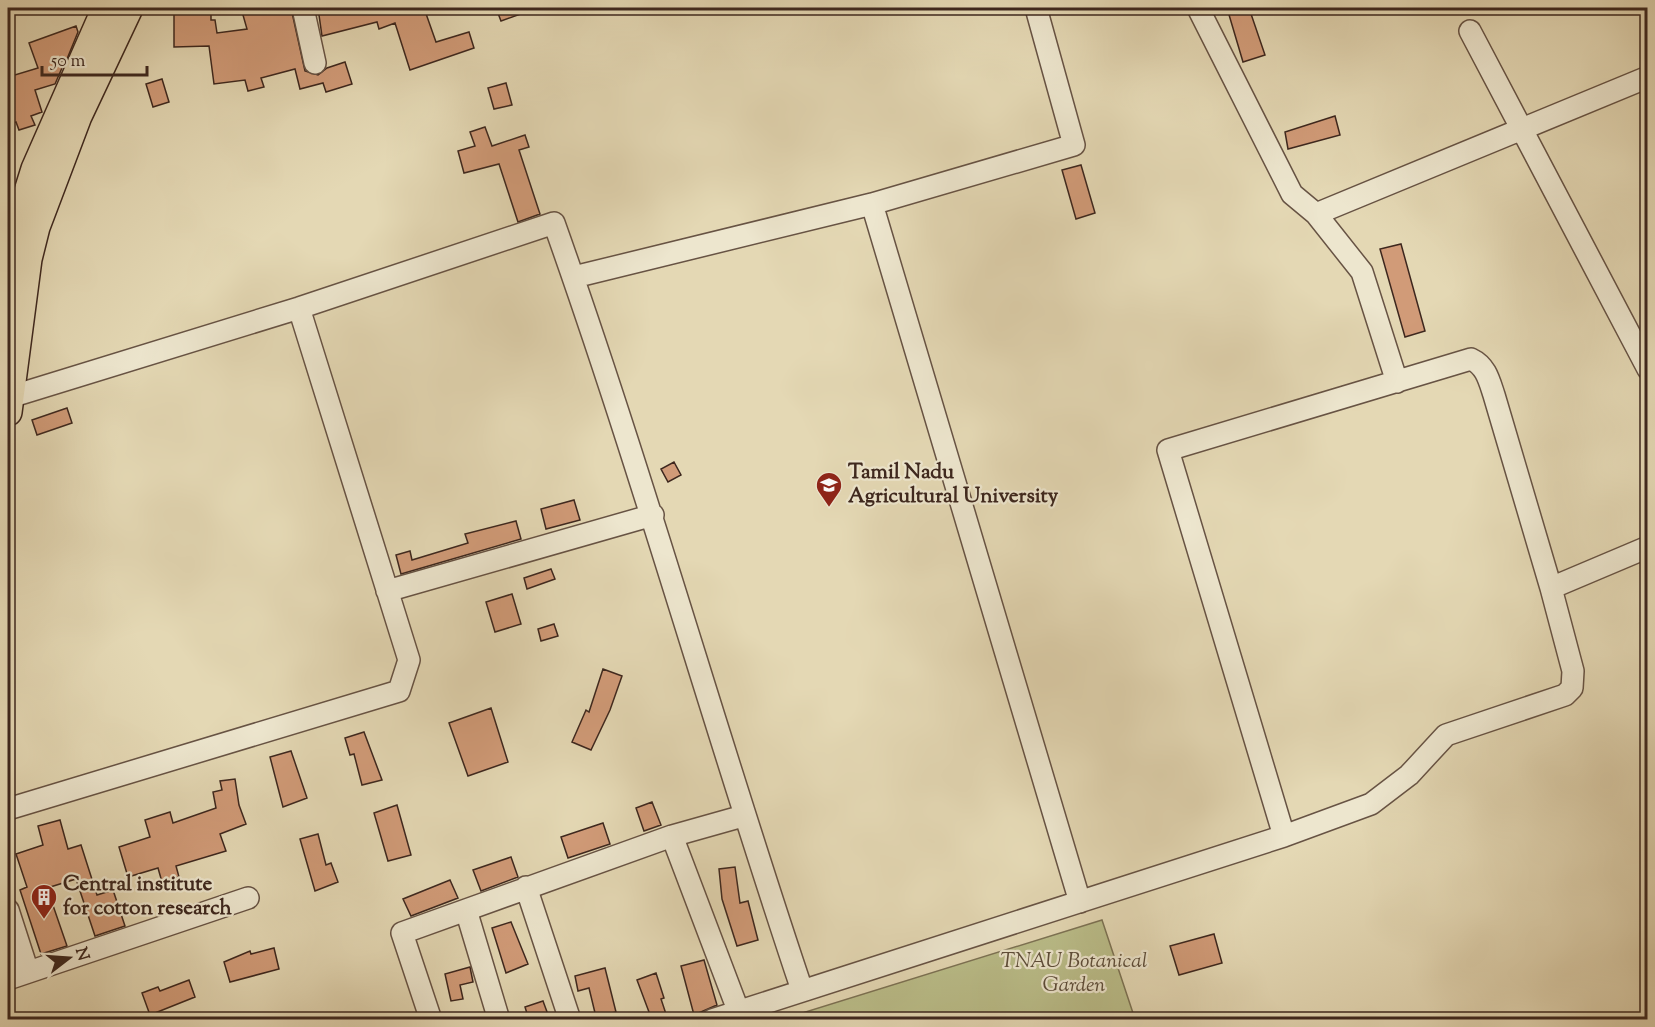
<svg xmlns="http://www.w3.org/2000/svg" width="1655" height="1027" font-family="'Sorts Mill Goudy',serif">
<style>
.green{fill:#babd89;stroke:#7c7254;stroke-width:1.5}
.building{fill:#d19b78;stroke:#3d271e;stroke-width:1.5}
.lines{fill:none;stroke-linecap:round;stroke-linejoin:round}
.minor-casing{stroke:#675344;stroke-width:24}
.major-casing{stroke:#3d271e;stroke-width:30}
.minor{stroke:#ede6ce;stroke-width:21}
.major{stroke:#e4d8b4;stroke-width:27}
.labels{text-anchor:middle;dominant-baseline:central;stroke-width:4.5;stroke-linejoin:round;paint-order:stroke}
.poi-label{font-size:21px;font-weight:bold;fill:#3d271e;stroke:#ede6ce;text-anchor:start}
.park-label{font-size:21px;font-style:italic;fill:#5c4c39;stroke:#ede6ce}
</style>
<rect width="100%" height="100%" fill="#e4d8b4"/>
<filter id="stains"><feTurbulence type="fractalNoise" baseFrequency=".00333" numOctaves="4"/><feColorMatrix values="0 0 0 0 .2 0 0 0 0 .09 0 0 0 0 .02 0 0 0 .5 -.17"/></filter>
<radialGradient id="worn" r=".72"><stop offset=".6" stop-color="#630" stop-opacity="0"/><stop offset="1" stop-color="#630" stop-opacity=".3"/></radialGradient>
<path class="green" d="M1102,920L1135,1019H783Z"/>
<path class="building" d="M174,8H211V20H215L217,33L247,29L241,8H291L305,71L318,75L327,68L345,62L352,84L326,92L323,83L300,89L295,69L261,78L264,87L248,91L245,80L214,84L209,46L174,47Z
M318,8H424L436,42L469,32L474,48L410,70L395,23L379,29L377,22L322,36Z
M496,8H534L535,9L501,21Z
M1227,8H1249L1265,55L1243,62Z
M76,26L78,32L67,59L60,62L62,68L55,84L35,90L42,112L31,116L35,125L19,130L16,122L8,125V77L38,68L29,43Z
M162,79L169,102L153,107L146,84Z
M506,83L512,105L494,109L488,88Z
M1335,116L1340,135L1288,149L1285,132Z
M485,127L492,146L525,135L529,147L519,150L540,214L518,222L499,164L464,173L458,151L475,146L470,132Z
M1081,165L1095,213L1076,219L1062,170Z
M1401,244L1425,331L1405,337L1380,249Z
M67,408L72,423L37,435L32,420Z
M674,462L681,475L668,482L661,469Z
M574,500L580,520L546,529L541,509Z
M516,521L521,539L401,574L396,555L410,551L412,560L468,543L465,534Z
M551,569L555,579L527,589L524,578Z
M512,594L521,624L495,632L486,602Z
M554,624L558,636L541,641L538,629Z
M603,669L622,676L610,710L591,750L572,742L586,710L589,712Z
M491,708L508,762L468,776L449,723Z
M364,732L382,780L362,785L354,754L350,755L345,738Z
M291,751L307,798L283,807L270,757Z
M235,779L239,805L246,824L220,834L226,851L176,866L179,877L162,882L158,868L128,877L119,847L150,837L145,820L170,812L173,823L216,808L213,792L222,790L220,781Z
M652,802L661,825L644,831L636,808Z
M397,805L411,855L388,861L374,813Z
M60,820L68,849L81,845L97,895L113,890L125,926L95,936L76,879L47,888L67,946L41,954L20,890L27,887L16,854L43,845L38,826Z
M603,823L610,844L568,858L561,837Z
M318,834L326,865L331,863L338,882L315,891L300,839Z
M511,857L518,877L481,891L473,870Z
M735,867L740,903L748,901L758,940L737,946L722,899L719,869Z
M450,880L458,898L411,916L403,899Z
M511,922L528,964L506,973L492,928Z
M1214,934L1222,963L1179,975L1170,946Z
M274,948L279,969L230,982L224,962L250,951L251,954Z
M704,960L717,1005L694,1015L681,966Z
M470,967L473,982L460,985L463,999L451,1001L445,974Z
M605,968L616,1012L596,1017L589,988L578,991L575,976Z
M656,973L664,998L661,999L668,1020H652L637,980Z
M189,980L195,997L150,1015L142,993L158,987L160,991Z
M543,1001L550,1020H529L525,1007Z"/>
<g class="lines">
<g class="minor-casing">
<path id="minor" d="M303,8L315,63
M1198,8L1292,194L1316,214L1362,272L1397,382
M1470,31L1648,369
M872,204L1074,145L1036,8
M1316,214L1648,77
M574,277L872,204L1080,902
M10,397L299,308L554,223C644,476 716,735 802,990
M1551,588L1648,547
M387,591L653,515
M8,809L399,691L409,660L299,308
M672,836L738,1010
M526,887L570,1020
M8,910L28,972
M466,910L499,1020
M8,979L248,898
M431,1020L402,933L672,836L743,816
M712,1020L1284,836L1371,804L1409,775L1446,735L1565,695L1572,688L1573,671L1551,588L1494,395C1489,380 1486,366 1471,359L1168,450L1284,836"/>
</g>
<g class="major-casing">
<path id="major" d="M8,255L35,169L106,8
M8,412L28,259L36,227L78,116L129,8"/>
</g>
<use href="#minor" class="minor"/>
<use href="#major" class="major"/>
</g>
<defs>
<g id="university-pin" transform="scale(1.35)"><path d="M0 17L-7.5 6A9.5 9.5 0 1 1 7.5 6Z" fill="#8f2418" stroke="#ede6ce"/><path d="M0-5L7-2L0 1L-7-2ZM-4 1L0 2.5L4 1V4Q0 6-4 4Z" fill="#fff"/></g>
<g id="building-pin" transform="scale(1.35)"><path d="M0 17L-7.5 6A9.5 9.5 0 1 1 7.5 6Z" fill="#8f2418" stroke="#ede6ce"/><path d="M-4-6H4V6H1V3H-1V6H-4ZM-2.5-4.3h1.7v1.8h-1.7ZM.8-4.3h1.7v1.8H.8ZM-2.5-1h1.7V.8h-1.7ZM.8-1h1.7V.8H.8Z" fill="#fff"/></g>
</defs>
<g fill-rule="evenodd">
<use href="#university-pin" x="829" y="485"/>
<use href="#building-pin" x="44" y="897"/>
</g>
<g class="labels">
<g class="poi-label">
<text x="848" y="473">Tamil Nadu<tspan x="848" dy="24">Agricultural University</tspan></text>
<text x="63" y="885">Central institute<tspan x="63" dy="24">for cotton research</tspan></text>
</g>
<g class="park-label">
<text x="1074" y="962">TNAU Botanical<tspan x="1074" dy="24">Garden</tspan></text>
</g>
</g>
<rect width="1655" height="1027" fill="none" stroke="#e4d8b4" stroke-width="30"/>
<rect x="9" y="9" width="1637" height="1009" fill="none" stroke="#3d271e" stroke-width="3"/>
<rect x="15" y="15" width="1625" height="997" fill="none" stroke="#3d271e" stroke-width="1.5"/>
<g transform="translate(69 958) rotate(73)" stroke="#ede6ce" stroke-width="4.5" paint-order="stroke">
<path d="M0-4.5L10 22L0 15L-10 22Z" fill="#3d271e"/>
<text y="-9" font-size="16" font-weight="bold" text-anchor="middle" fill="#3d271e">N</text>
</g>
<path d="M42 66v9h105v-9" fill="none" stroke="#3d271e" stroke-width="3"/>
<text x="51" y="66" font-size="18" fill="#3d271e" stroke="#ede6ce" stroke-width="4.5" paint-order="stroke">50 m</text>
<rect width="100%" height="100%" filter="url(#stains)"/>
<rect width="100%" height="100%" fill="url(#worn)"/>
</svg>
